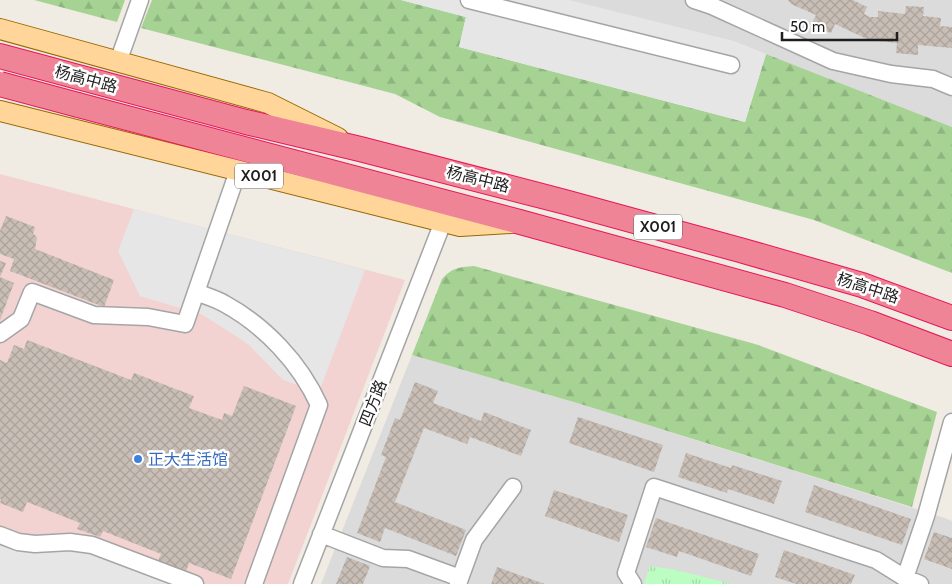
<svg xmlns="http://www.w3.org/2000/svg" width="952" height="584" font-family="Cabin,'Noto Sans SC',sans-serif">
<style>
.residential{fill:#dcdbdb}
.commercial{fill:#f2d3d1}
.forest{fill:url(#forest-firs)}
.park{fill:url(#park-tufts)}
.parking{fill:#e6e6e6}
.building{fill:url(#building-cross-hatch)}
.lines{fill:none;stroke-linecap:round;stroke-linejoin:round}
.minor-casing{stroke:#a5a5a5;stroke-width:19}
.major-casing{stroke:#986800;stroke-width:22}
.highway-casing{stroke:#e8165a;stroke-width:26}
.minor{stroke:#fff;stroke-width:16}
.major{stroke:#ffd599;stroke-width:20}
.highway{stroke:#ee8496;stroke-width:24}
.highway-bridge-casing{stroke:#e8165a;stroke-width:26;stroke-linecap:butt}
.highway-bridge{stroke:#ee8496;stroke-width:24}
.shop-dot{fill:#3f7fe0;stroke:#fff;stroke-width:2}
.labels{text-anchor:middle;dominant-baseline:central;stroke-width:5;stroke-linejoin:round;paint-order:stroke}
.shield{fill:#fff;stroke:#626262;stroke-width:1}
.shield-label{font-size:15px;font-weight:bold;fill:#1e1e1e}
.street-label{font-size:16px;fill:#1e1e1e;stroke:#fff}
.shop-label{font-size:16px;fill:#366cbe;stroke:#fff;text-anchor:start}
</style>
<defs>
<pattern id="forest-firs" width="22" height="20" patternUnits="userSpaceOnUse" patternTransform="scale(1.25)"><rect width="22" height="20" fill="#a6d394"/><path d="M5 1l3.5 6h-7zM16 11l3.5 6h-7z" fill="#8eb57f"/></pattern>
<pattern id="park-tufts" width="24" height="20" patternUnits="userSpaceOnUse" patternTransform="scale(1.25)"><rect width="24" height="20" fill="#bcfec2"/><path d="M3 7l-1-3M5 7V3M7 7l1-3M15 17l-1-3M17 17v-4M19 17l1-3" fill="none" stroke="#a1d9a6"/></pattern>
<pattern id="building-cross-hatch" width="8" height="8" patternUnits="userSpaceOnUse" patternTransform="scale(1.25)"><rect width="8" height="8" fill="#c8beb6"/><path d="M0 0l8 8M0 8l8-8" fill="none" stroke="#aba39c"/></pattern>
</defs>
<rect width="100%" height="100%" fill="#f0ece3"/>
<path class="residential" d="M568,0H952V127L733,41Z
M412,355L577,403L945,518L952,521V584H321Z"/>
<path class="commercial" d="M0,174L405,280L288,584H0Z"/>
<path class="forest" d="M34,0H125L117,22Z
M152,0H401L466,17L459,47L745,122L766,54L952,127V273L814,220L440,117L395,94L141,28Z
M474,266L755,344L937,412L912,507L577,403L412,355L442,279C452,268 459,267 474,266Z"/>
<path class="park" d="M650,566L676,570L732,584H644Z"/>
<path class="parking" d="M401,0H568L733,41L766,54L745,122L459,47L466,17Z
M134,209L365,270L319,392L283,380L248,344L203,315L140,296L118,251Z
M0,535L70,542L195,584H0Z"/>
<path class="building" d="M788,0H853L867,7L864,14L870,17H878V11L905,14L906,6L924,7L923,16L941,18L940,26L952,27V48L918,45V55L896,53L897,43L869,40L835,24L831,33L811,25L816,15L791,4Z
M6,216L35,227L33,234L35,235L37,238L35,249L114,280L104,307L10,271L14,259L0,254V231Z
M0,261L6,263L0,277L14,283L0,320Z
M27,340L131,380L134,373L194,396L189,408L222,420L224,413L232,416L244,386L296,406L231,579L189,563L186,572L158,561L161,554L103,531L100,537L77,529L80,523L27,502L23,512L0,503L1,499H0V360L7,363L14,345L24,349Z
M415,382L438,391L433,403L481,421L484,412L531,430L521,456L470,437L467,444L424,428L395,502L466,530L456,556L385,528L380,542L357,533L386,457L381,455L395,418L400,420Z
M578,417L663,445L654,472L569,443Z
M686,453L731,468L732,465L782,481L774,504L728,489L727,493L678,477Z
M814,485L911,519L902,545L805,512Z
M554,490L628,515L619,542L545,516Z
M656,518L759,554L751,576L679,551L677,557L646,547Z
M934,532L952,538V569L924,559Z
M784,550L855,575L851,584H796L775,577Z
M347,557L370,566L363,584H336Z
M497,567L545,584H491Z"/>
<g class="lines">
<g class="minor-casing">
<path id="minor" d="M469,0L731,65
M694,0L712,6L833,61L891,74L933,79L952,87
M118,62L140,0
M196,292C206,296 217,299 225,304C265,326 300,363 319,405L254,584
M0,334L21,319L32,292L94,315L148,317L185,324L238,171
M321,534L383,558L408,559L460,578
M0,535L18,542L35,544L70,542L92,545L195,584
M302,584L443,222
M458,584L474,540L513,487
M633,584L626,573L654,487L876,560L905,578
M920,584L905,578L926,516L952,422"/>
</g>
<g class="major-casing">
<path id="major" d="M0,29L268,103L338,138
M0,111L460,226L511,223"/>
</g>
<g class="highway-casing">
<path id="highway" d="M0,56L246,122L360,149L565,202L740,250L862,285L952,318
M78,105L520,222L785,295L870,323L952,354"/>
</g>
<use href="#minor" class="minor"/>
<use href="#major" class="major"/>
<use href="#highway" class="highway"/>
<g class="highway-bridge-casing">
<path id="highway-bridge" d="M0,84L78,105"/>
</g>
<use href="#highway-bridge" class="highway-bridge"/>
</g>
<circle class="shop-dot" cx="138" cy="459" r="5"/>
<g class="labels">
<g class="shield">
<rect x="235" y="163.5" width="48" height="25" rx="4"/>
<rect x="634" y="214.5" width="48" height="25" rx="4"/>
</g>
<g class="shield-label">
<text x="259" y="176">X001</text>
<text x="658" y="227">X001</text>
</g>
<g class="street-label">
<text transform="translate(86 79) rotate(15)">杨高中路</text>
<text transform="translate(478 179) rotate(14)">杨高中路</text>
<text transform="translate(868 288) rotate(18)">杨高中路</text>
<text transform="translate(373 403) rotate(-69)">四方路</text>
</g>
<g class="shop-label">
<text x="148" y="459">正大生活馆</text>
</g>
</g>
<path d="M782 32v8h115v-8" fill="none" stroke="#1e1e1e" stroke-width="2.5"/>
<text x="790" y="32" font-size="15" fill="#1e1e1e" stroke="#ffffff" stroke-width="4" paint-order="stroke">50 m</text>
</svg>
